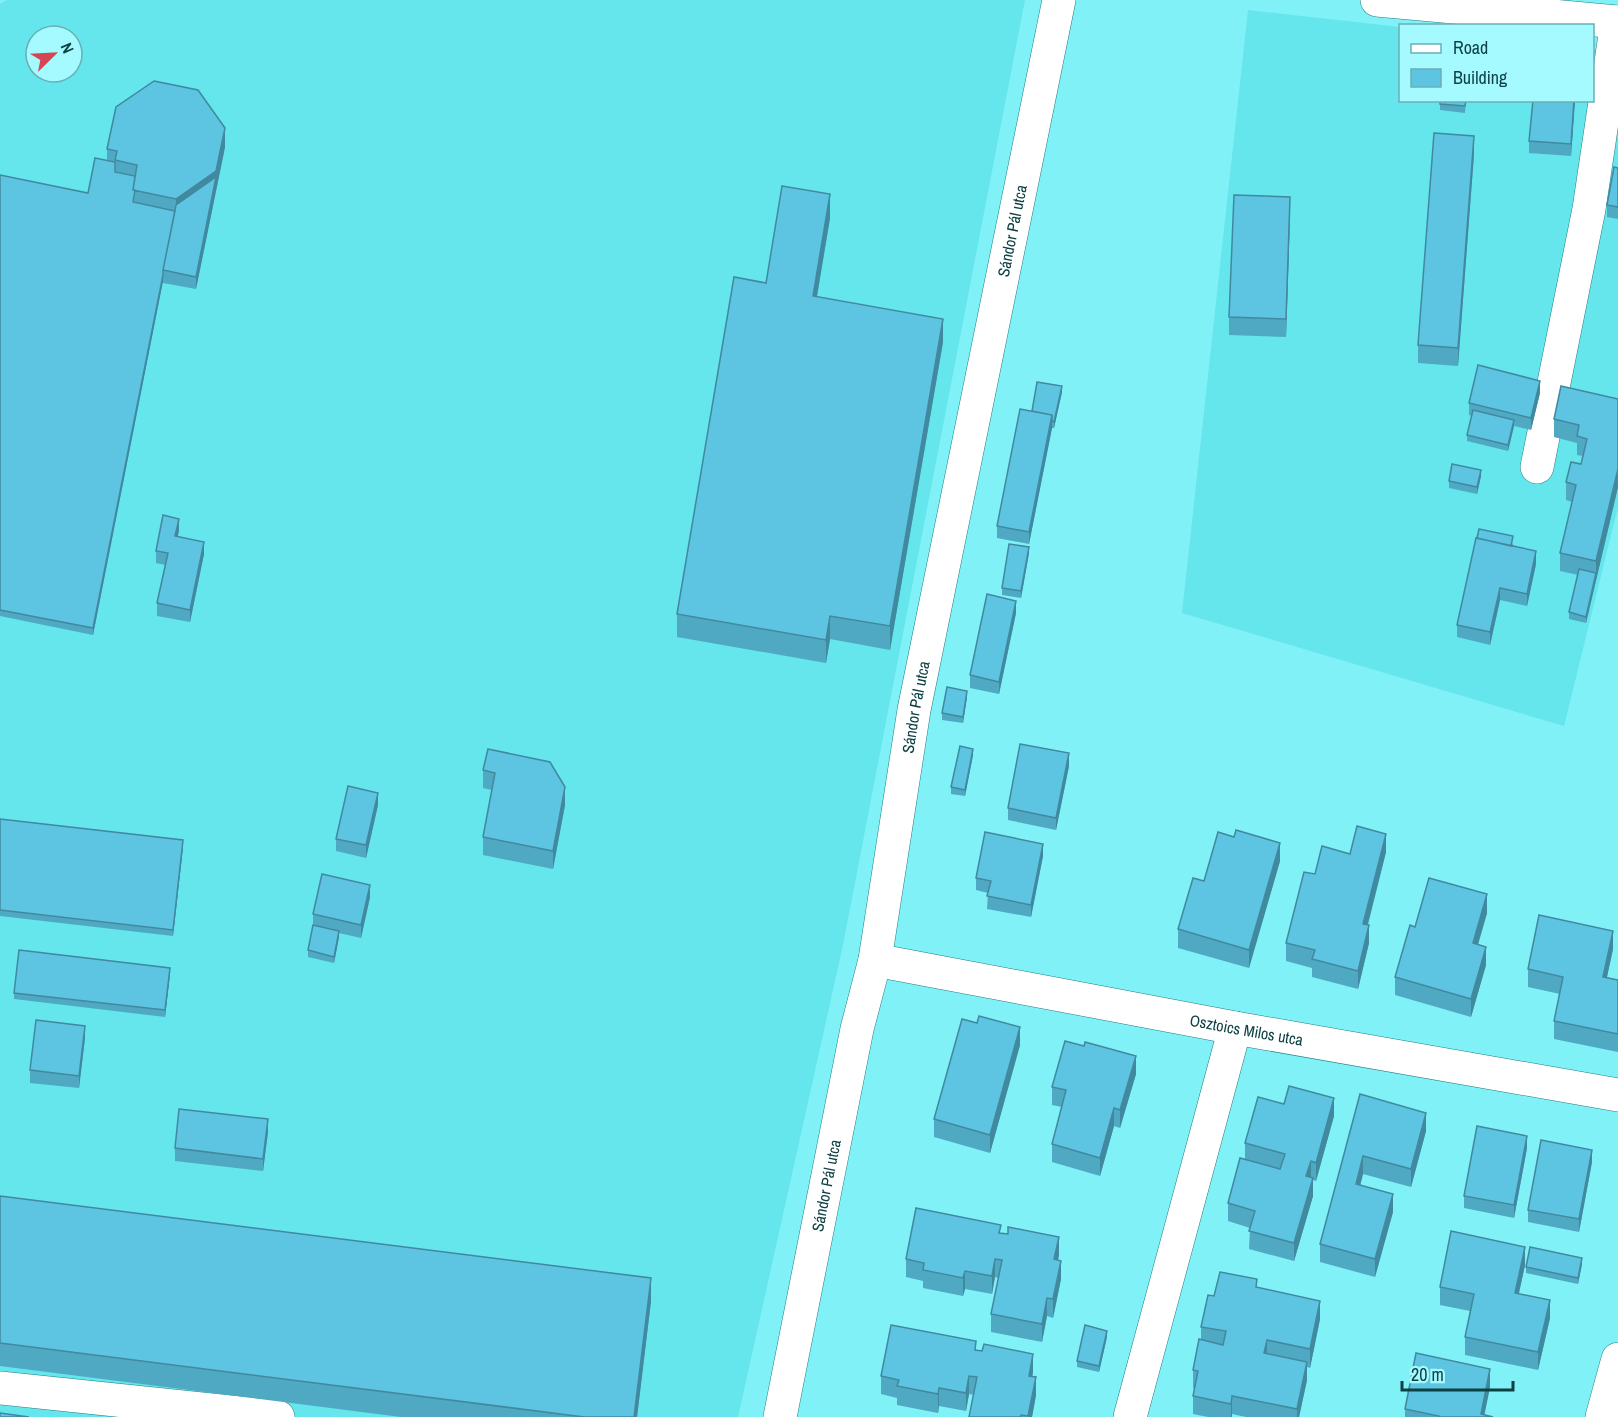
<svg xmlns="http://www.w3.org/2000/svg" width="1618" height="1417" font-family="'Archivo Narrow',sans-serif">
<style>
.built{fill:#65e5ec;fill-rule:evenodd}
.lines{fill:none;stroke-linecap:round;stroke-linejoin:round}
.minor-casing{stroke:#217e83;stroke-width:34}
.major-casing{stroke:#217e83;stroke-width:34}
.minor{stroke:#fff;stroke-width:33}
.major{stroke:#fff;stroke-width:33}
.wall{fill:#50a9c2}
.shaded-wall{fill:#41899e}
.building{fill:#5dc4e2;stroke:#41899e;stroke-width:1.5}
.labels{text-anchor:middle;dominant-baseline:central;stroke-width:4.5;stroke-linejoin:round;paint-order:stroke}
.street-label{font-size:16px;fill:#0e4144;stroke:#a4faff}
</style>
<rect width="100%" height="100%" fill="#80f1f7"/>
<path class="built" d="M7,0H1025L843,945L738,1417H0V4ZM36,36H72V72H36Z
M1248,10L1400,27V100H1592L1593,49L1618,52V507L1564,726L1182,613Z"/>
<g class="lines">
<g class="minor-casing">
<g id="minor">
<path d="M1537,467L1589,209L1617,22"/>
<path id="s1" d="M875,960L1235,1028L1618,1095"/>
<path d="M0,1388L278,1417"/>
<path id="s2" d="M780,1417L857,1029L875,960L914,710L1059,0"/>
<path d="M1130,1417L1235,1028"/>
<path d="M1602,1417L1618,1359"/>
</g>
</g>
<g class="major-casing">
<path id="major" d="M1377,0L1618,22"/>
</g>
<use href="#minor" class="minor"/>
<use href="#major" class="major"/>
</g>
<path class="wall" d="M1440,100H1466L1465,113L1440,110Z
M1533,100H1575L1571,156L1529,153V141Z
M225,147L196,289L163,283V281L93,635L0,616V175L88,193L107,160V149Z
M1474,154L1458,366L1418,363V345Z
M1618,168V219L1607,217V205Z
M1290,215L1286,337L1229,335V317Z
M830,218L817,297L943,342L890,650L830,639L826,663L677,637V614L766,283Z
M1062,392L1054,428H1052L1029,544L997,538V526L1032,411Z
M1540,393L1531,430L1514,426L1508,451L1467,441V435L1472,416L1469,415V403Z
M1618,399V487L1586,623L1569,619V612L1578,575L1560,571V553L1572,502L1566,500V482L1581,464L1583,456L1577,455V443L1554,437V419Z
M1481,476L1477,494L1449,488V481Z
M179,531L177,536L204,554L190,622L157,616V603L165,565L156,563V551Z
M1513,543V546L1536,564L1527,606L1500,600L1490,645L1457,637V625Z
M1029,553L1021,598L1002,595V588Z
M1016,613L999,694L970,688V675Z
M967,697L963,723L942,720V713Z
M488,749L565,805L553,869L483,855V837L492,790L483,788V770Z
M973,755L965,796L951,794V787Z
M1069,766L1056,830L1008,820V808Z
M378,805L366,858L336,851V839Z
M0,819L183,847L173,936L0,916Z
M1386,852L1368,925L1369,943L1358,989L1312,977V968L1286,961V943L1315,874L1350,854Z
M1043,856L1031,917L987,909L988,893L976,890V878Z
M1280,861L1249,968L1178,948V929L1204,881Z
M370,897L361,938L339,933V937L334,963L308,957V950L313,927V914Z
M1487,913L1478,945L1486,965L1471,1017L1395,995V977L1415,927Z
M1613,949L1607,977L1618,980V1052L1554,1039V1021L1560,994L1528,987V969Z
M170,974L165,1017L14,999V993Z
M977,1023L1020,1045L990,1153L934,1137V1119Z
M85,1038L79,1088L30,1083V1070Z
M1136,1074L1120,1128L1114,1126L1100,1176L1052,1162V1144L1062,1107L1052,1105V1087Z
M1360,1094L1426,1131L1411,1187L1363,1174L1360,1185L1393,1212L1375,1277L1320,1262V1244Z
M1284,1104L1334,1116L1316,1181L1313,1180V1196L1294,1261L1249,1249L1250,1228L1228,1221V1203L1245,1159V1143Z
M268,1132L263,1171L175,1161V1148Z
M1527,1148L1514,1218L1464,1208V1196Z
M1592,1162L1579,1232L1528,1222V1210Z
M0,1196L651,1301L637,1417H401L0,1366Z
M1001,1233L1059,1255L1058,1260L1061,1279L1053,1318L1047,1316L1042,1342L991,1332V1314L999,1278L995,1277L992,1294L965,1289L963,1296L923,1288V1281L906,1277V1259Z
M1582,1264L1578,1284L1526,1273V1267Z
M1525,1265L1519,1293L1550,1318L1538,1370L1465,1355V1337L1470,1311L1440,1305V1287Z
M1257,1287L1320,1319L1310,1368L1307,1367V1380L1299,1417H1246L1232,1414V1417H1208L1193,1414V1396L1195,1389L1193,1388V1370L1201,1340V1327L1214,1296Z
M1107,1337L1099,1372L1077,1367V1361Z
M976,1350L1033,1372L1032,1377L1036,1395L1032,1417H969L974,1395L969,1394L966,1411L939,1406L938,1413L897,1405V1398L881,1394V1376Z
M1490,1387L1484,1415L1493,1417H1405V1409Z"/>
<path class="shaded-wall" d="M1574,100H1575L1571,156V144Z
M225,128V147L196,289V277L176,211V199Z
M1474,136V154L1458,366V348Z
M830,194V218L813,319V296Z
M1290,197V215L1286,337V319Z
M163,275V281L93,635V628Z
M943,319V342L890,650V626Z
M1540,381V393L1531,430V418Z
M1062,386V392L1054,428V422Z
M1052,415V428L1029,544V532Z
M1514,420V426L1508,451V445Z
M1618,469V487L1586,623V617L1596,573V561Z
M1481,470V476L1477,494V487Z
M179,519V531L175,548V536Z
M204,542V554L190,622V610Z
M1029,547V553L1021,598V591Z
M1536,551V564L1527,606V594Z
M1500,588V600L1490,645V632Z
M1016,601V613L999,694V682Z
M830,616V639L826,663V640Z
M967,691V697L963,723V717Z
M973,749V755L965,796V790Z
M1069,753V766L1056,830V818Z
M565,787V805L553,869V851Z
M378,793V805L366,858V845Z
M1386,834V852L1363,942V924Z
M183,840V847L173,936V930Z
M1280,843V861L1249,968V950Z
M1043,844V856L1031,917V905Z
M370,885V897L361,938V925Z
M1487,894V913L1473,961V943Z
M1369,925V943L1358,989V971Z
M339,931V937L334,963V957Z
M1613,931V949L1603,995V977Z
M1486,947V965L1471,1017V999Z
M170,968V974L165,1017V1010Z
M85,1026V1038L79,1088V1076Z
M1020,1027V1045L990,1153V1135Z
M1136,1056V1074L1120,1128V1110Z
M1334,1098V1116L1316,1181V1163Z
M1114,1108V1126L1100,1176V1158Z
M1426,1113V1131L1411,1187V1169Z
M268,1119V1132L263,1171V1159Z
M1527,1136V1148L1514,1218V1205Z
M1592,1150V1162L1579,1232V1219Z
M1363,1156V1174L1356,1202V1184Z
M1311,1161V1179L1306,1176Z
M1313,1178V1196L1294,1261V1243Z
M1393,1194V1212L1375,1277V1259Z
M1059,1237V1255L1054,1278V1259Z
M1525,1247V1265L1515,1311V1293Z
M1582,1258V1264L1578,1284V1278Z
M995,1259V1277L992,1294V1276Z
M1061,1261V1279L1053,1318V1299Z
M965,1271V1289L963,1296V1278Z
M651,1278V1301L637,1417H634Z
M1047,1298V1316L1042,1342V1324Z
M1550,1300V1318L1538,1370V1352Z
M1320,1301V1319L1310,1368V1349Z
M1107,1331V1337L1099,1372V1366Z
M1267,1340V1358L1264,1353Z
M1033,1354V1372L1029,1394V1376Z
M1307,1362V1380L1299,1417H1297V1409Z
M1490,1369V1387L1484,1417L1481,1414Z
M969,1376V1394L966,1411V1393Z
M1036,1377V1395L1032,1417H1028Z
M939,1388V1406L938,1413V1394Z
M1232,1396V1417H1231V1404Z"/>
<path class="building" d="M154,81L198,90L225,128L216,171L176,199L133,190L137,165L115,160L117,151L107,149L116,107Z
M1440,100H1466L1465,106L1440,104Z
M1533,100H1574L1571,144L1529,141Z
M1434,133L1474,136L1458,348L1418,345Z
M95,158L115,162V172L135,176L133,190H135L133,202L175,211L163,270V275L93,628L0,610V175L88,193Z
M1614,167L1618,168V207L1607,205Z
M216,177L196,277L163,270L176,205Z
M782,186L830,194L813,296L943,319L890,626L830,616L826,640L677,614L734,277L766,283Z
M1234,195L1290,197L1286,319L1229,317Z
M1478,365L1540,381L1531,418L1469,403Z
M1037,382L1062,386L1054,422L1052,421V415L1032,411Z
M1561,386L1618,399V469L1596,561L1560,553L1576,485L1566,482L1571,462L1581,464L1587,439L1577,436L1579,425L1554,419Z
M1020,409L1052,415L1029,532L997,526Z
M1473,410L1514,420L1508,445L1467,435Z
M1452,464L1481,470L1477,487L1449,481Z
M163,515L179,519L175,536L204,542L190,610L157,603L168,553L156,551Z
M1479,529L1513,536L1511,546L1477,538Z
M1476,538L1536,551L1527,594L1500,588L1490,632L1457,625Z
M1009,544L1029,547L1021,591L1002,588Z
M1579,569L1596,573L1586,617L1569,612Z
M987,594L1016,601L999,682L970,675Z
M947,687L967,691L963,717L942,713Z
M1020,744L1069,753L1056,818L1008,808Z
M960,746L973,749L965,790L951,787Z
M488,749L550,762L565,787L553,851L483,837L495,773L483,770Z
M348,786L378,793L366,845L336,839Z
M0,819L183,840L173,930L0,910Z
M1357,826L1386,834L1363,924L1369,925L1358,971L1312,959L1315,950L1286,943L1304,872L1315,874L1322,846L1350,854Z
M1236,830L1280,843L1249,950L1178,929L1193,878L1204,881L1218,832L1234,837Z
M985,832L1043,844L1031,905L987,896L991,881L976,878Z
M322,874L370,885L361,925L313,914Z
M1429,878L1487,894L1473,943L1486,947L1471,999L1395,977L1410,925L1415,927Z
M1539,915L1613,931L1603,977L1618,980V1034L1554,1021L1563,977L1528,969Z
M313,925L339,931L334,957L308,950Z
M19,950L170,968L165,1010L14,993Z
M979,1016L1020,1027L990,1135L934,1119L962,1019L977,1023Z
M36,1020L85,1026L79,1076L30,1070Z
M1065,1041L1084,1046L1085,1042L1136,1056L1120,1110L1114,1108L1100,1158L1052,1144L1066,1090L1052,1087Z
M1289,1086L1334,1098L1316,1163L1311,1161L1306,1176L1313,1178L1294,1243L1249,1231L1255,1211L1228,1203L1240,1158L1280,1169L1285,1154L1245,1143L1258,1097L1284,1104Z
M1360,1094L1426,1113L1411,1169L1363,1156L1356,1184L1393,1194L1375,1259L1320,1244Z
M179,1109L268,1119L263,1159L175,1148Z
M1477,1126L1527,1136L1514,1205L1464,1196Z
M1541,1140L1592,1150L1579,1219L1528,1210Z
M0,1196L651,1278L634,1417H584L0,1343Z
M916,1208L1001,1225L999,1233L1008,1234V1227L1059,1237L1054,1259L1061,1261L1053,1299L1047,1298L1042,1324L991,1314L1002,1260L995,1259L992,1276L965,1271L963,1278L923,1270L924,1263L906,1259Z
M1451,1231L1525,1247L1515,1293L1550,1300L1538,1352L1465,1337L1474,1294L1440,1287Z
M1530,1247L1582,1258L1578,1278L1526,1267Z
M1220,1272L1257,1279L1256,1287L1320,1301L1310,1349L1267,1340L1264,1353L1307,1362L1297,1409L1232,1396L1231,1404L1193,1396L1198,1371L1193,1370L1199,1339L1223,1345L1226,1331L1201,1327L1208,1295L1214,1296Z
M891,1325L976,1341L975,1350L982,1351L984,1344L1033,1354L1029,1376L1036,1377L1028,1416L1021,1415V1417H969L977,1377L969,1376L966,1393L939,1388L938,1394L897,1386L899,1380L881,1376Z
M1085,1325L1107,1331L1099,1366L1077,1361Z
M1416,1353L1490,1369L1481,1414L1493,1417H1439V1416L1405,1409Z
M0,1413L29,1417H0Z"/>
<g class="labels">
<g class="street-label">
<text stroke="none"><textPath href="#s2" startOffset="1209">Sándor Pál utca</textPath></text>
<text stroke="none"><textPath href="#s2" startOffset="723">Sándor Pál utca</textPath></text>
<text stroke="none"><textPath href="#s1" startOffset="378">Osztoics Milos utca</textPath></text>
<text stroke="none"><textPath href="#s2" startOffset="236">Sándor Pál utca</textPath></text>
</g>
</g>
<rect x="1399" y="24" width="195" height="78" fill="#a4faff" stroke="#68b0b4" stroke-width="1.5"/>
<rect x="1411" y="44" width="30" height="9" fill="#ffffff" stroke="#68b0b4" stroke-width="1.5"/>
<text x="1453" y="54" font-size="18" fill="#0e4144">Road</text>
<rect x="1411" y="69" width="30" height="18" fill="#5dc4e2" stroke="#68b0b4" stroke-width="1.5"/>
<text x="1453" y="84" font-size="18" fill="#0e4144">Building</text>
<g transform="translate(54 54) rotate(66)"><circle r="28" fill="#a4faff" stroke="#68b0b4" stroke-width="1.5"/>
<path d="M0-4.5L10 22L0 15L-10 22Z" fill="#d64551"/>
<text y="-9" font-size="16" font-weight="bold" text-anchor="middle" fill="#0e4144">N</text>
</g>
<path d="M1402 1381v9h111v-9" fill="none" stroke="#0e4144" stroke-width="3"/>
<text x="1411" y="1381" font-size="18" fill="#0e4144" stroke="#a4faff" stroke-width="4.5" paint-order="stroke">20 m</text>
</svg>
